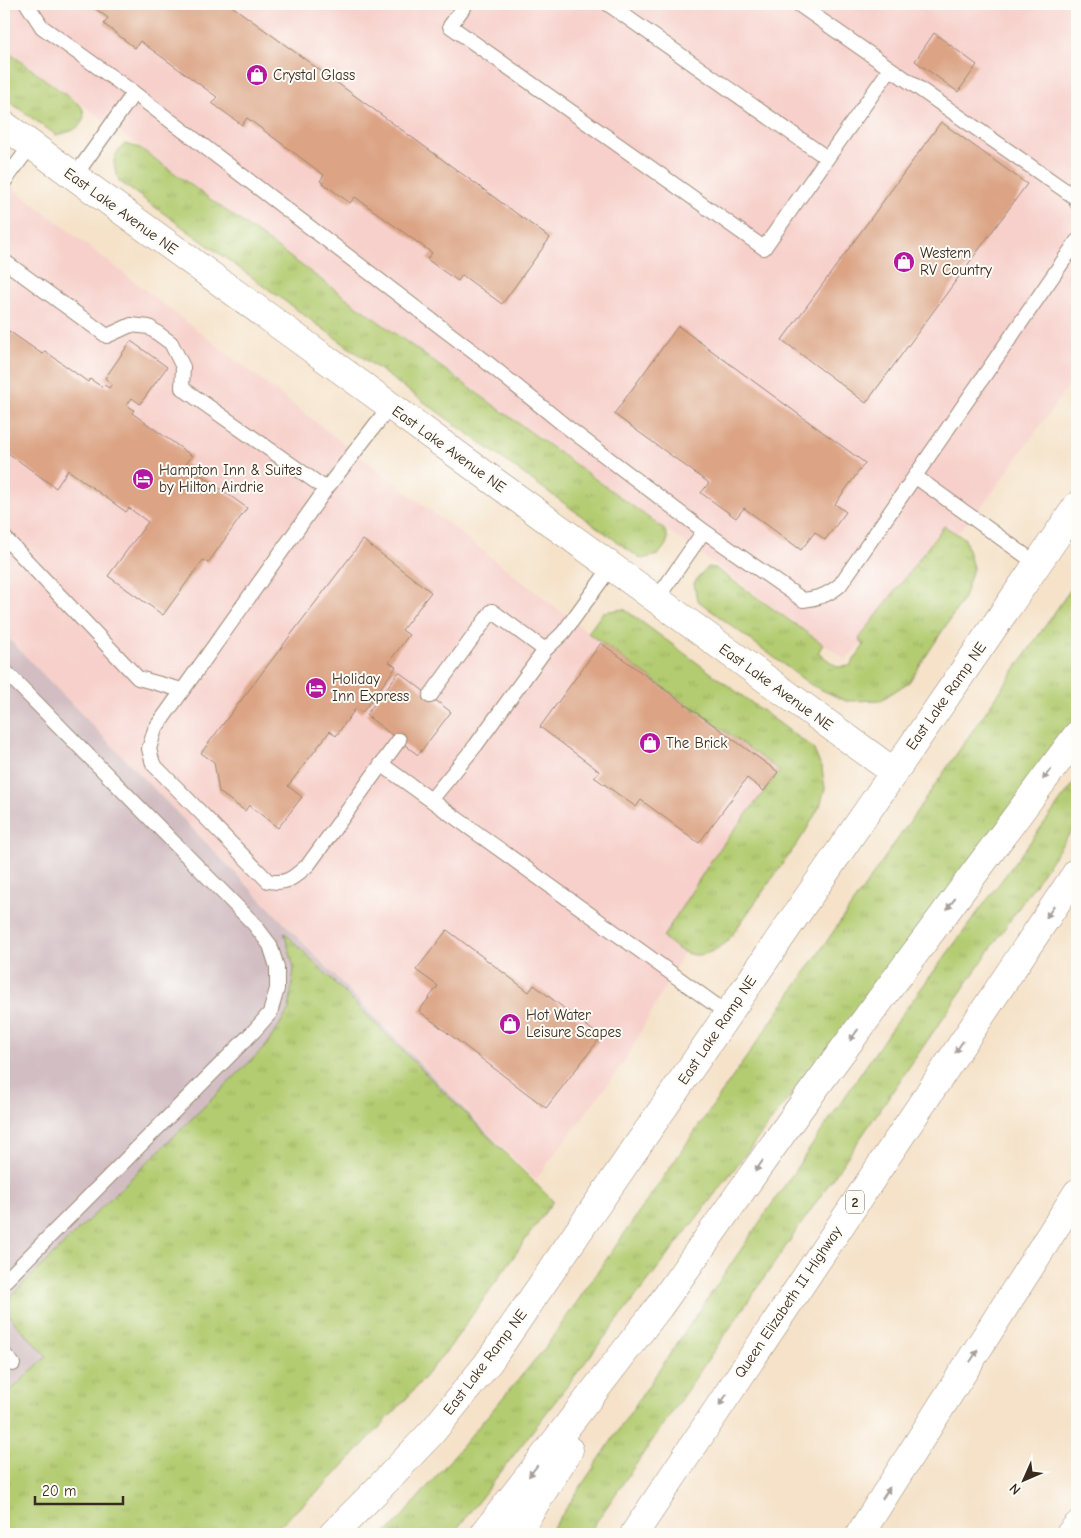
<svg xmlns="http://www.w3.org/2000/svg" width="1081" height="1538" font-family="'Comic Neue',sans-serif">
<style>
.built{fill:#f7d0cb}
.industrial{fill:#d2bec2}
.grass{fill:url(#grass-tufts);stroke:#777b48}
.building{fill:#dca485}
.lines{fill:none;stroke-linecap:round;stroke-linejoin:round}
.lane-casing{stroke:#988674;stroke-width:16}
.street-casing{stroke:#988674;stroke-width:29}
.secondary-casing{stroke:#988674;stroke-width:29}
.highway-casing{stroke:#988674;stroke-width:29}
.lane{stroke:#fff;stroke-width:14}
.street{stroke:#fff;stroke-width:28}
.secondary{stroke:#fff;stroke-width:28}
.highway{stroke:#fff;stroke-width:28}
.oneway{fill:#a79f9a}
.labels{text-anchor:middle;dominant-baseline:central;stroke-width:4;stroke-linejoin:round;paint-order:stroke}
.shield{fill:#fdfcf7;stroke:#75695f;stroke-width:1}
.shield-label{font-size:14px;font-weight:bold;fill:#3b2a1e}
.poi-label{font-size:15px;fill:#3b2a1e;stroke:#fdfcf7;text-anchor:start}
.street-label{font-size:15px;fill:#3b2a1e;stroke:#fdfcf7}
</style>
<defs>
<pattern id="grass-tufts" width="24" height="20" patternUnits="userSpaceOnUse" patternTransform="scale(1.25)"><rect width="24" height="20" fill="#b3cc71"/><path d="M3 7l-1-3M5 7V3M7 7l1-3M15 17l-1-3M17 17v-4M19 17l1-3" fill="none" stroke="#9baf61"/></pattern>
</defs>
<rect width="100%" height="100%" fill="#fdfcf7"/>
<filter id="ink" filterUnits="userSpaceOnUse"><feTurbulence type="fractalNoise" baseFrequency=".02" numOctaves="2"/><feDisplacementMap in="SourceGraphic" scale="10" xChannelSelector="R" yChannelSelector="G"/><feConvolveMatrix kernelMatrix="1 2 1 2 8 2 1 2 1" color-interpolation-filters="sRGB"/></filter>
<filter id="wash" filterUnits="userSpaceOnUse"><feTurbulence type="fractalNoise" baseFrequency=".0096" numOctaves="4" result="noise"/><feDisplacementMap in="SourceGraphic" scale="20" xChannelSelector="R" yChannelSelector="G"/><feGaussianBlur stdDeviation="1.12" result="paint"/><feColorMatrix in="noise" values="0 0 0 0 0 0 0 0 0 0 0 0 0 0 0 0 0 1.4 0 .05"/><feComposite in="paint" operator="in"/></filter>
<g filter="url(#wash)">
<rect width="100%" height="100%" fill="#f5e2c9"/>
<path class="built" d="M4,4H1077V374L989,497L846,660L4,48Z
M4,181L585,630L783,771L623,1064L535,1180L4,634Z"/>
<path class="industrial" d="M4,634L504,1150L319,1411L4,1534Z"/>
<path class="grass" d="M4,49L81,106C92,125 70,133 56,135L4,98Z
M125,144L140,148L664,529C671,541 666,545 658,555L641,559L119,181C113,163 110,157 125,144Z
M944,526L965,539L973,568L964,598L909,682L881,700L846,701L811,685L697,600L694,583L707,567L715,568L823,644L818,653L838,667L850,666L864,645L859,639Z
M1077,580V724L453,1534H384L395,1525L545,1348Z
M624,609L813,748L822,769L825,788L820,806L804,834L727,942C701,961 687,959 663,937L714,856L780,771L588,633L603,612Z
M1077,779V823L588,1534H549L638,1401L891,1029Z
M284,932L553,1201L449,1348L406,1399L328,1482L270,1534H4V1397L47,1356L15,1323L6,1308L10,1297L266,1046L289,1010L294,968Z"/>
<g id="blocks">
<path class="building" d="M89,4H229L550,238L502,304L462,275L458,281L443,271L427,259L432,253L355,197L350,203L320,181L324,175L247,118L242,125L212,103L217,97L140,41L135,48L104,24L108,18Z
M934,33L977,65L958,92L915,61Z
M941,122L1027,184L866,403L782,340Z
M678,326L865,463L835,504L846,512L825,540L815,532L801,550L744,508L736,518L701,493L709,483L614,414Z
M9,331L42,354L45,351L88,382L90,379L102,387L104,385L109,388L112,384L105,378L131,341L167,367L140,404L132,398L127,405L134,410L132,413L192,456L186,464L247,508L208,563L203,560L163,615L108,576L148,522L129,508L126,512L68,470L56,488L4,450V332L7,334Z
M363,540L431,592L402,630L409,635L389,662L396,667L362,713L356,708L336,736L330,731L288,786L302,797L278,828L249,805L245,811L219,792L214,762L201,753Z
M601,643L778,772L764,791L747,778L699,843L641,800L636,807L594,777L599,771L540,727Z
M399,672L451,712L418,755L366,715Z
M447,930L529,992L534,985L601,1037L546,1108L419,1011L438,986L416,970Z"/>
</g>
</g>
<g filter="url(#ink)">
<use href="#blocks" fill-opacity="0" stroke="#988674" stroke-width="1"/>
<g class="lines">
<g class="lane-casing">
<path id="lane" d="M27,4L42,27L134,93L484,360L563,424L704,531L803,600C819,598 828,595 840,585L1077,241
M466,4L450,26L764,248L890,69
M608,4L827,158
M798,4L1076,198L1077,203
M74,177L134,93
M4,182L31,145
M4,261L107,336L131,325L149,327L171,343L183,367L182,388L326,489
M390,406L326,489L155,729L149,749L153,764L268,881C288,885 294,877 308,865L399,740
M916,477L1037,564
M4,537L138,678L182,690
M611,567L563,633L545,650L476,745L431,800L728,1014
M656,600L704,531
M4,670L254,924L270,945L277,967V989L270,1013L254,1031L4,1282
M430,696L492,611L545,650
M381,764L431,800
M4,1354L13,1364"/>
</g>
<g class="street-casing">
<path id="street" d="M4,125L894,772"/>
</g>
<g class="secondary-casing">
<path id="secondary" d="M333,1534L378,1489L433,1431L488,1363L1077,506
M1070,1534L1077,1526"/>
</g>
<g class="highway-casing">
<path id="highway" d="M484,1534L659,1307L800,1108L1077,735
M516,1534L569,1450
M634,1534L1077,872
M860,1534L1077,1193"/>
</g>
<use href="#lane" class="lane"/>
<use href="#street" class="street"/>
<use href="#secondary" class="secondary"/>
<use href="#highway" class="highway"/>
</g>
<defs><path id="oneway-solid" d="M-6-.8H1V-3.2L6.5 0L1 3.2V.8H-6Z" transform="scale(1.25)"/></defs>
<g class="oneway">
<use href="#oneway-solid" transform="translate(1047 774) rotate(127)"/>
<use href="#oneway-solid" transform="translate(951 904) rotate(126)"/>
<use href="#oneway-solid" transform="translate(1050 912) rotate(124)"/>
<use href="#oneway-solid" transform="translate(854 1035) rotate(126)"/>
<use href="#oneway-solid" transform="translate(959 1047) rotate(124)"/>
<use href="#oneway-solid" transform="translate(759 1166) rotate(125)"/>
<use href="#oneway-solid" transform="translate(974 1356) rotate(-57)"/>
<use href="#oneway-solid" transform="translate(723 1400) rotate(124)"/>
<use href="#oneway-solid" transform="translate(533 1471) rotate(128)"/>
<use href="#oneway-solid" transform="translate(886 1493) rotate(-57)"/>
</g>
</g>
<defs>
<g id="shop-disc" transform="scale(1.125)"><circle r="9.5" fill="#b5179e" stroke="#fdfcf7"/><path d="M-5-2.5h2.3a2.7 3.5 0 0 1 5.4 0H5L5.5 6h-11ZM-1.5-2.5h3a1.5 2.3 0 0 0-3 0Z" fill="#fff"/></g>
<g id="hotel-disc" transform="scale(1.125)"><circle r="9.5" fill="#b5179e" stroke="#fdfcf7"/><path d="M-6-4.5h1.5V1H6V5H4.5V3h-9V5H-6ZM-4 0a1.8 1.8 0 1 1 3.6 0ZM.5 0V-2.5h3Q6-2.5 6 0Z" fill="#fff"/></g>
</defs>
<g fill-rule="evenodd">
<use href="#shop-disc" x="257" y="75"/>
<use href="#shop-disc" x="904" y="262"/>
<use href="#hotel-disc" x="143" y="479"/>
<use href="#hotel-disc" x="316" y="688"/>
<use href="#shop-disc" x="650" y="743"/>
<use href="#shop-disc" x="510" y="1024"/>
</g>
<g class="labels">
<rect class="shield" x="846" y="1190.5" width="18" height="23" rx="4"/>
<g class="shield-label">
<text x="855" y="1202">2</text>
</g>
<g class="poi-label">
<text x="273" y="75">Crystal Glass</text>
<text x="920" y="253">Western<tspan x="920" dy="17">RV Country</tspan></text>
<text x="159" y="470">Hampton Inn &amp; Suites<tspan x="159" dy="17">by Hilton Airdrie</tspan></text>
<text x="332" y="679">Holiday<tspan x="332" dy="17">Inn Express</tspan></text>
<text x="666" y="743">The Brick</text>
<text x="526" y="1015">Hot Water<tspan x="526" dy="17">Leisure Scapes</tspan></text>
</g>
<g class="street-label">
<text transform="translate(121 211) rotate(36)">East Lake Avenue NE</text>
<text transform="translate(449 449) rotate(36)">East Lake Avenue NE</text>
<text transform="translate(776 687) rotate(36)">East Lake Avenue NE</text>
<text transform="translate(946 696) rotate(-55)">East Lake Ramp NE</text>
<text transform="translate(717 1030) rotate(-56)">East Lake Ramp NE</text>
<text transform="translate(788 1302) rotate(-56)">Queen Elizabeth II Highway</text>
<text transform="translate(485 1362) rotate(-53)">East Lake Ramp NE</text>
</g>
</g>
<rect width="1081" height="1538" fill="none" stroke="#fdfcf7" stroke-width="20"/>
<g transform="translate(1024 1480) rotate(225)" stroke="#fdfcf7" stroke-width="4" paint-order="stroke">
<path d="M0-4L9 19L0 12L-9 19Z" fill="#3b2a1e"/>
<text y="-8" font-size="14" font-weight="bold" text-anchor="middle" fill="#3b2a1e">N</text>
</g>
<path d="M35 1496v8h88v-8" fill="none" stroke="#3b2a1e" stroke-width="2.5"/>
<text x="42" y="1496" font-size="15" fill="#3b2a1e" stroke="#fdfcf7" stroke-width="4" paint-order="stroke">20 m</text>
</svg>
